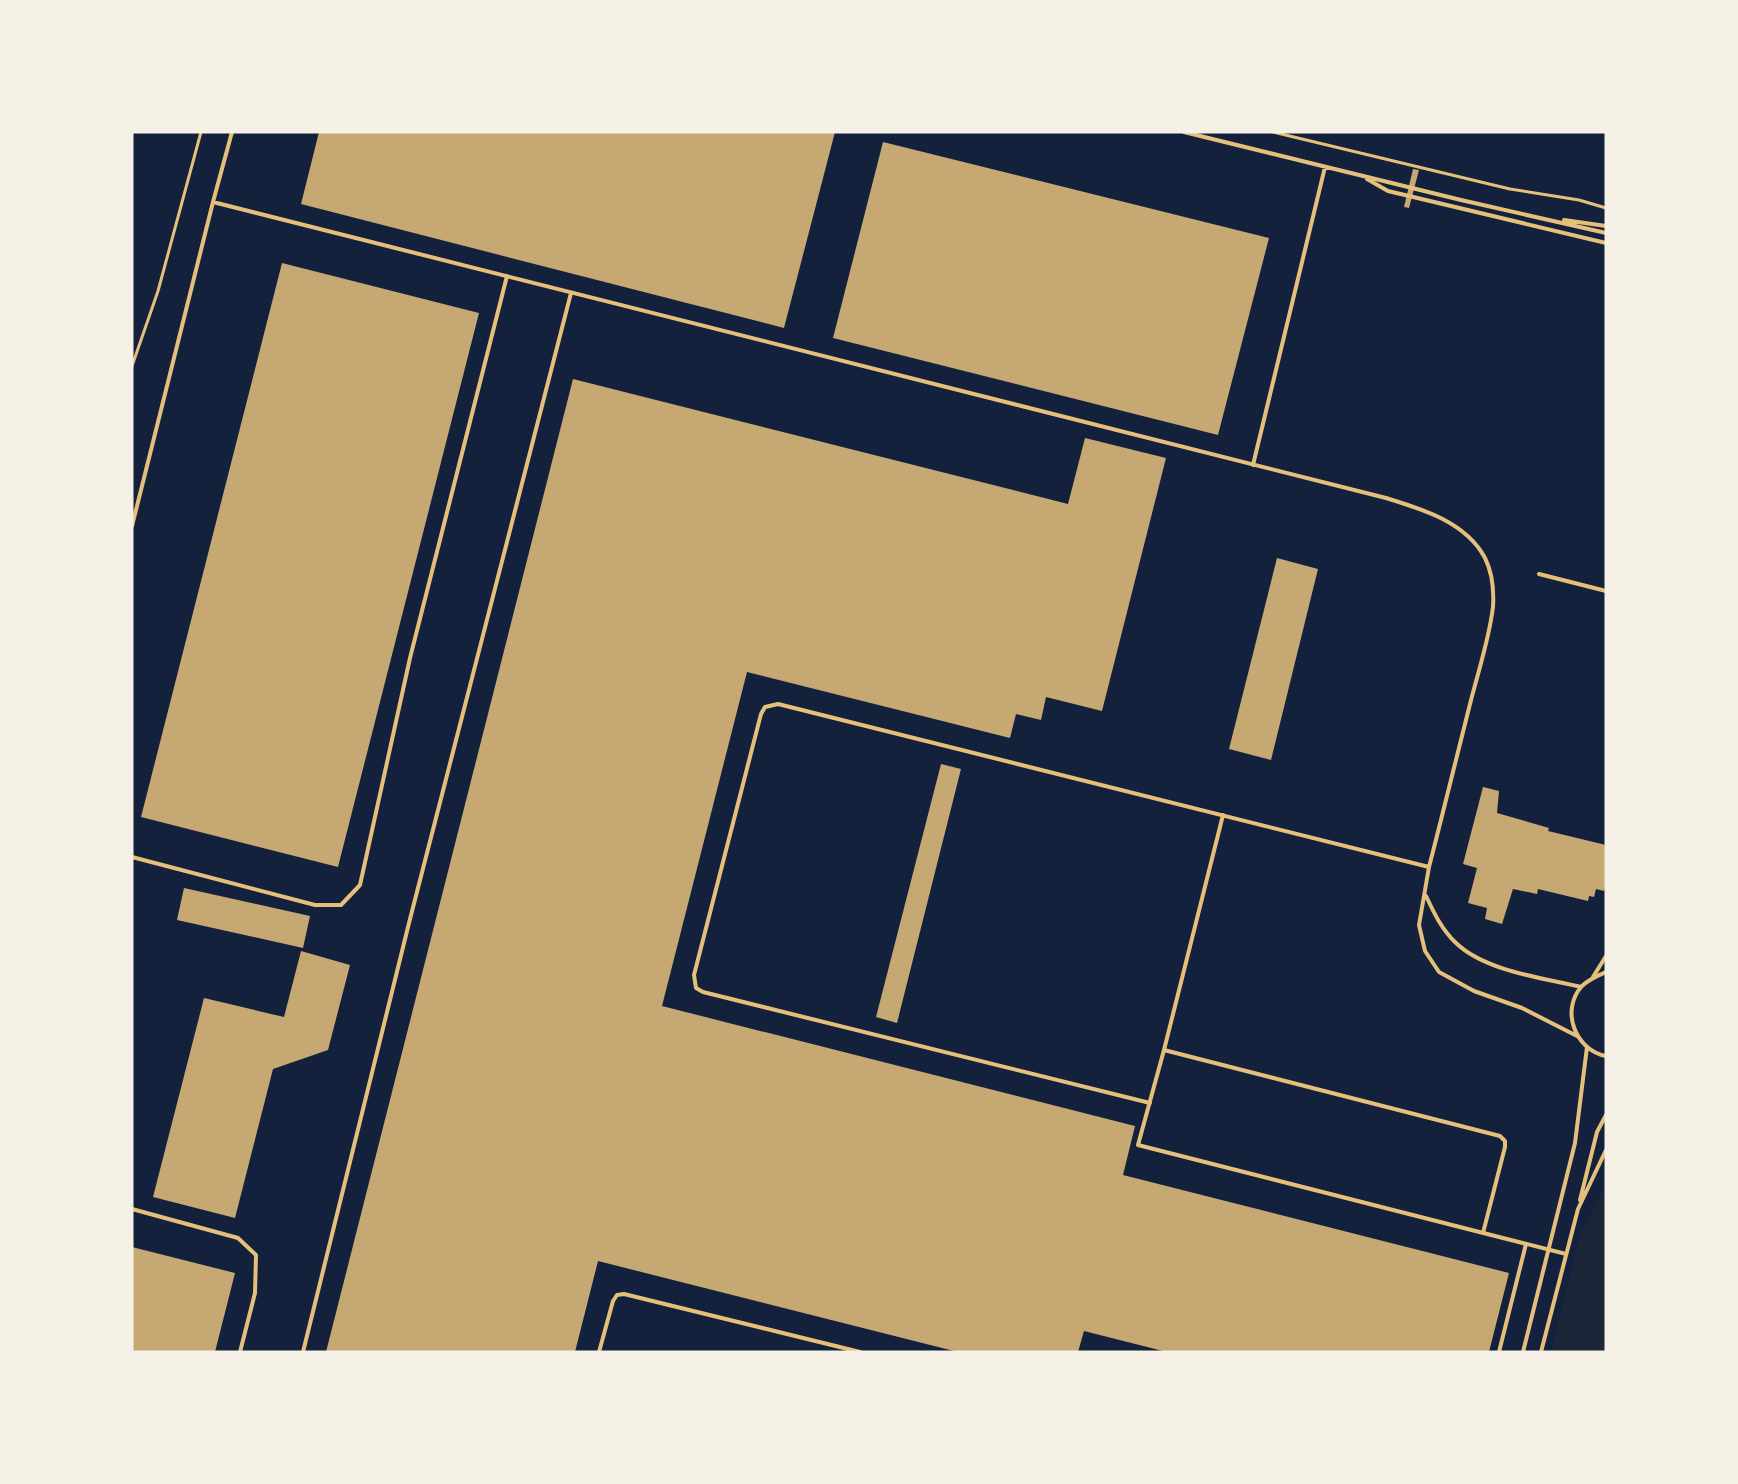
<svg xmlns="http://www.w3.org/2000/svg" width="1738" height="1484" font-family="'Asap Condensed',sans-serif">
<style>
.green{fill:#1d2539}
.building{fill:#c6a872}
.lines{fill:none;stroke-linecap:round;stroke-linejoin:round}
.path{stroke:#e5c07b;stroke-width:3}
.service{stroke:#e5c07b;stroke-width:4}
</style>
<rect width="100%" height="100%" fill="#14213d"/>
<path class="green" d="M1606,1183V1352H1551L1581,1233Z"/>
<path class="building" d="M319,132H835L784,328L301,204Z
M883,142L1269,238L1218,435L833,338Z
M1413,169L1419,170L1409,208L1404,207Z
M282,263L479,313L338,867L141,817Z
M573,379L1068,504L1085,438L1166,458L1102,711L1046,697L1041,720L1016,714L1010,738L747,672L662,1006L1135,1126L1123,1175L1509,1273L1489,1352H1167L1084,1331L1078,1352H958L598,1261L575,1352H326Z
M1277,558L1318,569L1271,760L1229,749Z
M941,764L961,769L897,1023L876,1017Z
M1483,787L1499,791L1497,813L1549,828L1548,831L1606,845V885L1604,891L1596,889L1594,897L1589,896L1588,901L1538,889L1537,894L1513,889L1502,924L1485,919L1487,908L1468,903L1477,868L1463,864Z
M184,888L310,916L303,948L177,920Z
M301,951L350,965L328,1050L273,1069L235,1218L153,1197L204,998L284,1017Z
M132,1247L235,1273L215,1352H132Z"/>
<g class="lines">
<path class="path" d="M1273,132L1510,189L1579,200L1606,208
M132,366L158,291L201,132"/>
<path class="service" d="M1184,132L1461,200L1606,233
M1367,179L1388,191L1606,243
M213,202L1386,498C1422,509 1466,522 1485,558C1492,572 1494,591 1493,607C1489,640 1478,672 1470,704C1456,759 1443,813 1429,867L1419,925L1425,951L1439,972L1474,991L1522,1008L1577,1036
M1564,220L1606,226
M1253,465L1325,167
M132,526L213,202L232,132
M1539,574L1606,591
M1223,815L1164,1050L1138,1145L1566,1254
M132,857L315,905H341L360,885L410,658L507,276
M1426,896C1434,913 1442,930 1456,943C1485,971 1543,978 1581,987
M1606,972C1597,976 1589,979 1582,986C1560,1010 1575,1050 1606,1056
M1593,977L1606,956
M1164,1050L1500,1136L1505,1141V1147L1483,1233
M1150,1103L703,992L696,988L694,975L761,714L765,707L778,704L1429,867
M1580,1200L1597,1132L1606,1115
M132,1209L238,1238L256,1255L255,1293L240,1352
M303,1352L409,923L571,293
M599,1352L613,1301L617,1295L624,1294L860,1352
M1499,1352L1526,1244
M1523,1352L1575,1143L1587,1047
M1541,1352L1578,1209L1606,1150"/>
</g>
<rect width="1738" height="1484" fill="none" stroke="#f6f1e7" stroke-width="267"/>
</svg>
